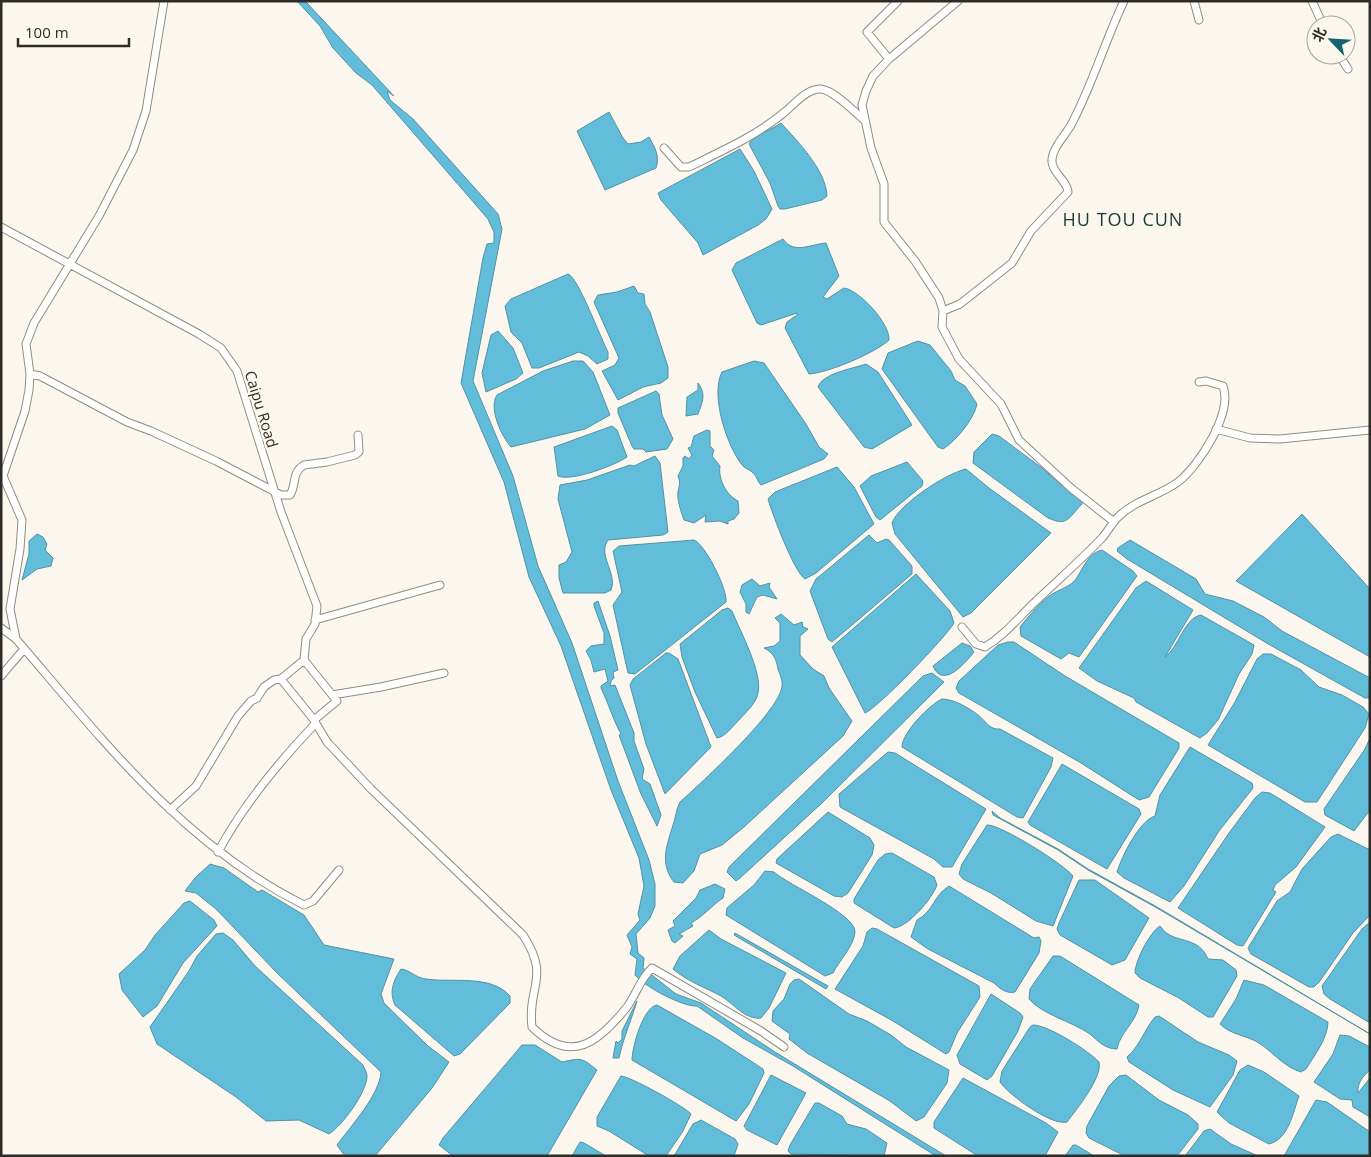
<svg xmlns="http://www.w3.org/2000/svg" width="1371" height="1157" font-family="'Open Sans','Noto Sans SC',sans-serif">
<style>
.water{fill:#62bdda;stroke:#5292a5}
.lines{fill:none;stroke-linecap:round;stroke-linejoin:round}
.minor-casing{stroke:#8f8c83;stroke-width:9}
.minor{stroke:#fff;stroke-width:7}
.labels{text-anchor:middle;dominant-baseline:central;stroke-width:4.5;stroke-linejoin:round;paint-order:stroke}
.street-label{font-size:15px;fill:#2d2c28;stroke:#fbf7ee}
.quarter-label{font-size:18px;letter-spacing:1px;fill:#183a3f;stroke:#fbf7ee}
</style>
<rect width="100%" height="100%" fill="#fbf7ee"/>
<path class="water" d="M297,1L306,2L394,96L387,91L390,100L413,119L498,214L502,229L473,381L513,476L538,566L572,643L618,781L649,860L655,884V906L650,918L636,934L638,953L644,958L643,968L676,994L701,1003L775,1052L946,1156H936L793,1066L743,1038L697,1006C683,1007 645,987 635,975L637,959L630,954L632,947L627,935L640,920L638,914L644,886L639,858L611,790L561,646L529,577L504,482L461,383L483,258L487,244L494,243V232L488,219L372,85L356,73L333,48L320,26Z
M609,112L623,138L628,144L641,142L649,137C655,147 660,157 656,168L605,190L577,131Z
M781,123C798,142 826,170 827,196L822,200L785,209H780L778,206L770,183L749,144C754,135 772,130 781,123Z
M740,149L754,171L772,209L766,219L758,225L703,255L698,243L661,200L658,193Z
M783,239C794,255 811,244 826,243L839,276L823,297L827,299L844,288C859,290 890,323 889,340C875,353 828,373 809,374L785,328L787,322L797,315V313L761,325L757,323L732,270L736,263Z
M568,274C578,277 601,339 608,352V359L597,364L588,356L579,352L539,368H532L522,343L511,332L505,306L511,299Z
M634,286L638,293L644,294L645,304L650,312L668,367V378L661,383L643,387L618,400L602,371L615,365L619,358L594,302L598,295L617,292Z
M498,331L513,348L523,373L516,379L486,392L482,373L491,335Z
M918,341L930,345L951,371L955,380L965,386L977,404C974,419 956,441 943,449L938,447L882,369L888,353Z
M573,361H583L593,372L610,415L585,429L511,447C502,437 488,408 497,395L543,371Z
M754,361L764,363L806,424L819,447L828,454L824,459L761,485C757,481 757,476 752,472C750,470 746,469 743,466C727,447 710,395 722,372Z
M866,364L878,372L912,425L872,449L864,447L818,387C823,373 852,369 866,364Z
M698,383C706,394 703,401 698,414L686,416L687,397L698,390Z
M656,391L659,394L662,415L673,439L667,449L646,452L643,449H634L632,446L618,413V408Z
M612,426L617,430L627,457C616,465 571,482 558,476L554,447Z
M707,430L710,431V446L714,450L712,456L720,466C718,479 726,495 738,501L739,513L734,519L728,521V524L720,521L705,522L706,515L694,523L684,520C681,512 677,500 678,492C679,485 681,484 678,476L683,466V458L685,456L689,459L692,455L688,448L691,447L694,436Z
M992,434L999,436L1042,468L1082,502V504C1068,518 1068,527 1048,518L973,463L974,452Z
M655,456L660,463L668,532L663,535L608,540C597,555 618,574 611,590L605,593H563L559,578V565L566,562L572,552L558,499L560,485L587,480L630,465L634,466Z
M907,462L923,481L922,486L880,520L876,517L860,486L871,476Z
M837,467L854,487L874,524L816,573L805,579C794,572 772,513 768,499L775,492Z
M966,469L989,488L1051,533L971,613L963,617L895,534L892,523C899,504 947,473 966,469Z
M1302,514L1370,589V657L1236,581Z
M37,534L43,537L47,544L45,550L53,558L51,566L37,569L22,580L29,554V541Z
M869,535L877,543L886,539L889,540L912,566V574L832,642L828,639L810,591L816,579Z
M694,540C705,544 728,590 726,602L635,674L628,673L613,605L622,592L613,551L619,546Z
M1130,540L1196,579L1205,594L1233,601L1264,617L1282,631L1370,678L1369,698H1365L1270,645L1127,559L1117,551L1118,548Z
M1102,550L1133,571L1137,576L1079,657L1069,653L1061,659L1021,636L1020,627C1027,618 1044,598 1054,593C1061,589 1071,586 1076,579C1083,569 1088,553 1102,550Z
M916,574L950,611L954,623C946,637 878,708 865,713L832,647Z
M752,579L760,586L770,583L769,587L777,599L763,595L757,597L749,614L746,612V604L740,592L742,585Z
M1146,581L1193,610L1165,657C1179,647 1184,618 1201,615L1254,645L1252,654L1239,674L1218,720L1207,733L1200,738L1136,702L1134,698L1097,681L1079,668L1136,588Z
M598,601L610,636L618,670L613,672L614,678L611,681L610,686L615,685L634,733V741L644,769L642,779L650,784L661,815L657,826L641,794L619,735L621,734C613,720 609,704 601,688V686L608,681L605,669L594,672L591,660L586,651L591,646L604,644V633L594,606V603Z
M728,608L732,611C740,631 763,673 758,693C756,704 745,713 738,721C732,727 725,737 717,738L695,692L682,657L680,644L722,610Z
M781,614L794,625L802,622L803,627L808,629L800,636V655L813,669L824,676L829,688L852,721L843,736L744,827L722,845L700,854L694,871L683,883L674,882C659,863 667,845 673,825C676,817 676,809 680,802C702,782 778,713 782,687C783,681 780,675 778,669C776,659 774,653 764,648L774,646L780,641V623L775,618Z
M1008,642H1014L1065,676L1179,743V748L1149,797L1139,800L1081,763L959,693L956,688L959,681L998,645Z
M962,643L970,646L974,652C966,662 943,690 933,666Z
M666,653H669L678,659L711,747L665,794L646,744L630,685L633,679Z
M1263,654H1271L1301,670L1319,687L1342,695L1363,707L1369,714L1365,728L1317,802H1305L1208,745L1235,702L1257,659Z
M932,673L944,682L822,803L740,878L736,881L727,872L729,867L923,676Z
M942,699C954,699 969,708 978,715C986,721 989,730 1000,729L1053,758L1051,767L1023,818L1017,817L902,747C902,733 929,705 942,699Z
M1370,738V810L1354,831L1325,815L1324,809L1365,749Z
M1190,747L1252,783L1253,788L1219,831L1184,886L1170,902L1124,878L1117,872C1122,856 1139,821 1155,816L1160,795Z
M888,752L895,753L986,809L952,867H943L934,859L840,807L839,794Z
M1062,764L1139,809L1141,814L1107,869L1030,825L1028,822Z
M1262,792L1270,793L1325,827L1296,867L1275,885L1273,890L1276,892L1243,946L1237,945L1178,908L1229,833L1255,798Z
M992,811L1000,818L1058,849L1088,869L1157,907L1370,1034L1157,908L1088,870L1058,850L993,815Z
M828,812L870,838L874,845L872,855L848,893L842,897L834,896L776,863L777,859Z
M987,825C1000,824 1065,865 1073,876L1053,926L1036,921L991,893L963,879L959,874L962,864Z
M1338,834L1370,850V915L1353,933L1320,981L1314,987H1309L1251,954L1248,948L1277,901L1290,892L1302,869L1331,837Z
M892,853L934,877L937,885C932,899 908,927 894,928L854,903V899L878,860L885,854Z
M210,864L224,868L258,892L262,890L304,915L324,945L394,959L381,994L384,1003L428,1046L449,1062L432,1088L375,1156H345L337,1145C351,1126 380,1094 381,1072L277,973L216,909L196,893L185,891L195,878Z
M765,871L774,872C788,885 856,914 855,932C854,946 839,961 833,973L825,976L726,915L727,908L754,885Z
M1079,880H1095L1149,918L1125,960L1112,965L1060,935L1057,929L1059,923Z
M715,884L725,889L723,898C711,906 704,916 691,923L693,926L679,934L683,936L675,943L672,941L668,930L675,926L673,921L696,898L700,890Z
M949,886L1034,938L1039,937L1041,941L1039,953L1015,992C1007,994 1000,989 994,983L928,949L911,937L917,920C934,911 933,896 949,886Z
M190,901L214,920L217,926L183,963L157,1006L143,1017L122,990L119,974L145,950L155,935L184,903Z
M1370,922V1023L1330,999L1324,994L1322,986L1362,929Z
M1160,926C1162,928 1163,930 1165,932C1179,943 1199,937 1208,959L1223,960L1236,970L1237,976L1213,1017H1208L1179,998L1140,978L1135,973C1135,961 1150,932 1160,926Z
M872,928L877,929L979,986L980,997L957,1033L949,1052L946,1054L893,1021L835,989L863,946L867,932Z
M709,930L721,939L786,973L769,1008L761,1018C745,1020 733,1003 721,996C704,987 687,981 673,969L680,956Z
M223,933L233,940L255,966L363,1065C364,1068 367,1072 367,1076C367,1092 342,1126 329,1134L299,1120L266,1121L236,1097L157,1044L150,1027L189,971L197,956L216,934Z
M735,933L828,986L826,989L734,935Z
M1053,956H1060L1139,1005C1136,1023 1120,1032 1117,1049C1105,1049 1098,1041 1090,1034C1071,1021 1043,1015 1029,999L1030,989Z
M401,969C410,970 416,978 426,979C452,983 491,974 510,996V1003L460,1054L454,1056L395,1005C389,992 393,981 401,969Z
M799,979L849,1014L867,1021L891,1035L906,1047L949,1070L947,1083L924,1117L916,1121L890,1101L807,1053L789,1039L790,1034L772,1021L773,1011L784,999L790,984L794,980Z
M1244,980L1264,985L1328,1022C1328,1038 1314,1056 1306,1069L1301,1072C1284,1067 1273,1052 1259,1043C1246,1035 1231,1035 1220,1024L1236,999Z
M991,994L1020,1013L1023,1017L1018,1031L992,1076L987,1080L960,1064L957,1055Z
M637,1001C631,1021 623,1039 619,1058H613L616,1041L618,1043L622,1039V1031Z
M657,1005L717,1039L763,1069L764,1073L749,1104L736,1121L632,1060C632,1048 643,1007 657,1005Z
M1159,1016L1198,1042L1229,1055L1237,1061L1233,1075L1210,1107L1173,1090L1129,1062L1127,1057C1140,1046 1144,1030 1155,1017Z
M1033,1025C1048,1025 1089,1051 1099,1062C1103,1077 1076,1110 1067,1122C1051,1126 1009,1095 1000,1082L1002,1071L1030,1027Z
M1340,1035L1349,1036L1370,1047V1070C1363,1076 1357,1083 1358,1093L1370,1078V1117L1353,1107L1352,1100L1340,1099L1314,1082L1333,1054Z
M522,1045H535L562,1062C581,1058 581,1057 597,1070L547,1156H453L439,1145L443,1138Z
M1248,1065L1264,1072L1299,1096C1293,1112 1289,1139 1269,1144L1229,1123L1217,1112L1240,1070Z
M771,1075L806,1093L777,1145L747,1130L744,1126Z
M1126,1075L1159,1100L1188,1115L1198,1124V1129L1177,1156H1125L1089,1138L1086,1133L1087,1126L1109,1086L1119,1076Z
M621,1076C629,1076 684,1106 691,1114L683,1131L666,1156H649L609,1131L597,1126V1117Z
M963,1078L1046,1123L1058,1132L1045,1156H978L934,1128V1122Z
M1316,1100L1327,1102L1370,1132V1156H1284Z
M815,1103H819L842,1116L847,1124L866,1129L887,1143L884,1156L791,1154L788,1151L790,1145Z
M701,1120L735,1139L738,1144L734,1156H674L693,1124Z
M1210,1129L1231,1144L1258,1156H1185L1204,1131Z
M580,1142L584,1143L606,1156H572Z
M1073,1145H1076L1094,1156H1065Z"/>
<g class="lines">
<g class="minor-casing">
<path id="minor" d="M958,1L889,59L873,76L866,91L862,105L871,148L884,184V222L915,261L939,298L943,311L942,327L959,359L1001,404L1019,440L1071,488L1114,522
M1194,1L1199,20
M1312,1L1323,25
M1339,55L1348,69
M889,59L867,32L898,1
M664,148L681,167H689C722,151 758,135 786,111C795,103 808,88 821,89C833,90 855,112 864,120
M1,227L199,334L221,348L237,371L281,512L317,606L315,624L306,639L304,660
M943,311L960,304L1012,263L1031,231L1068,192C1067,180 1053,174 1052,162C1051,149 1065,136 1071,125C1092,86 1105,41 1124,1
M30,374L40,376L127,422L151,431L216,461L281,495H290C297,484 291,473 304,465L327,462L355,455L359,452L358,435
M1216,429L1250,438L1280,439L1370,430
M315,620L440,585
M962,627L976,644L985,647C1005,635 1019,617 1036,601C1058,580 1081,560 1102,538C1108,531 1112,523 1118,517C1135,500 1159,496 1178,482C1199,466 1233,413 1223,386L1206,381L1199,382
M1,628L16,639C102,739 183,845 304,905L313,901L339,870
M16,639L10,609L20,549L22,520L3,476L25,411L29,390L30,374L26,344L34,323L99,216L133,150L146,111L164,1
M1,676L24,649
M332,695L381,687L444,673
M314,720L327,742L371,789L523,935C551,978 527,986 532,1027C571,1065 598,1043 627,1007C636,995 640,979 652,968L761,1031L784,1047
M170,810L196,786L238,716L251,701L257,698L264,687L274,680L281,679L304,660L337,701L314,720L281,679
M218,852C243,805 278,763 315,724"/>
</g>
<use href="#minor" class="minor"/>
</g>
<g class="labels">
<g class="street-label">
<text transform="translate(262 409) rotate(73)">Caipu Road</text>
</g>
<g class="quarter-label">
<text x="1123" y="219">HU TOU CUN</text>
</g>
</g>
<rect width="1371" height="1157" fill="none" stroke="#2d2c28" stroke-width="5"/>
<g transform="translate(1331 40) rotate(295)"><circle r="24" fill="#fbf7ee" stroke="#a9a69f"/>
<path d="M0-4L9 19L0 12L-9 19Z" fill="#15636c"/>
<text y="-8" font-size="14" font-weight="bold" text-anchor="middle" fill="#2d2c28">北</text>
</g>
<path d="M18 38v8h111v-8" fill="none" stroke="#2d2c28" stroke-width="2.5"/>
<text x="25" y="38" font-size="15" fill="#2d2c28" stroke="#fbf7ee" stroke-width="4" paint-order="stroke">100 m</text>
</svg>
